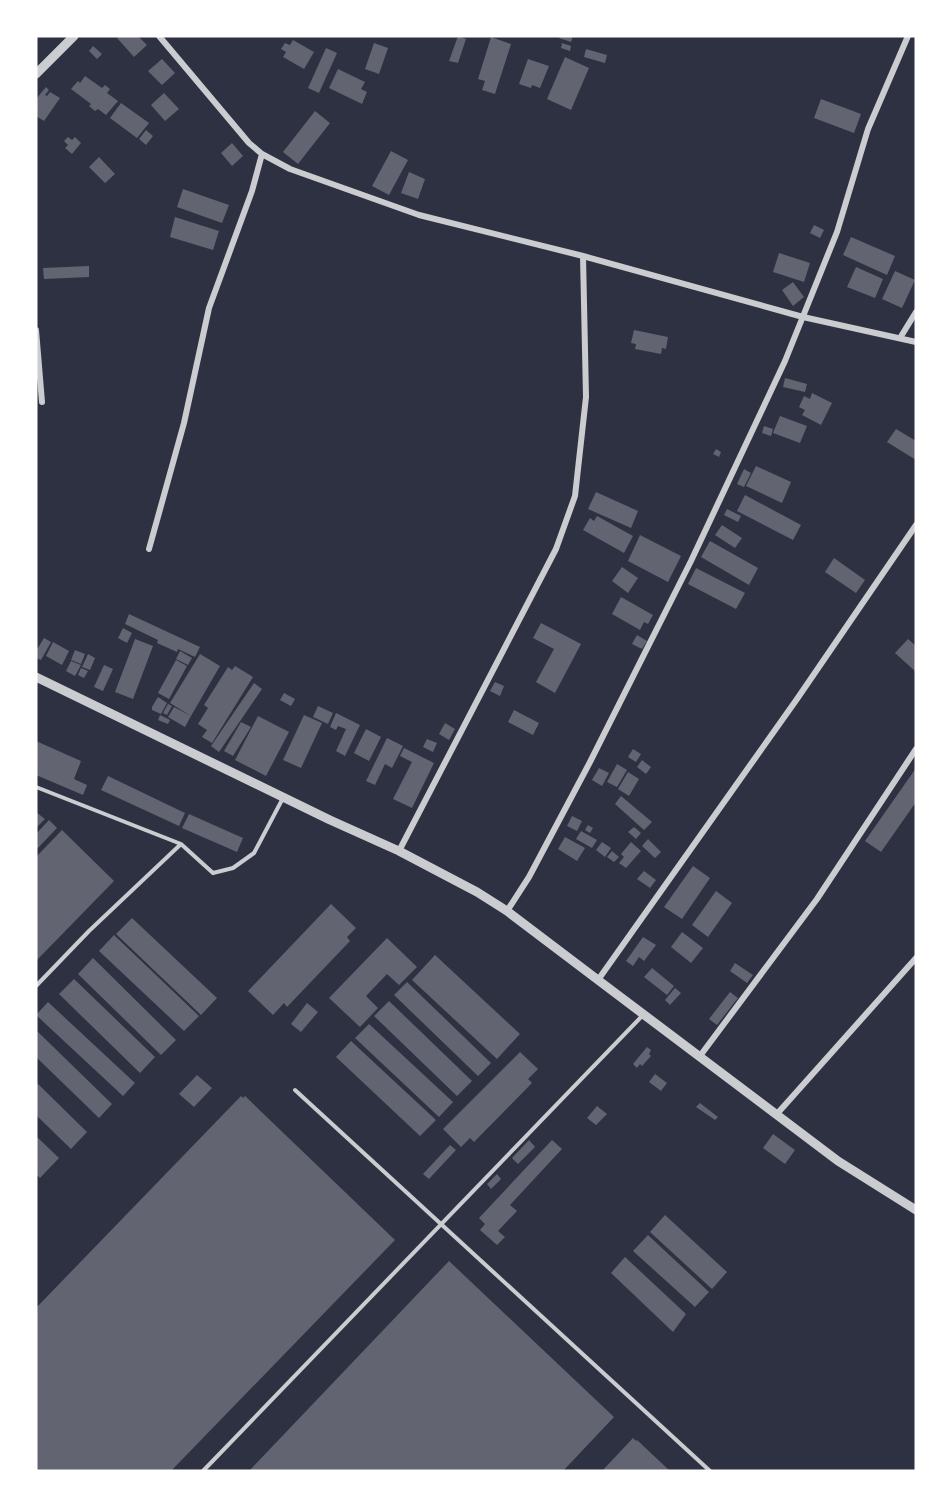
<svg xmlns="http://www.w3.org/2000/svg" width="952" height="1507" font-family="Manrope,sans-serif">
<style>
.building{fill:#626471}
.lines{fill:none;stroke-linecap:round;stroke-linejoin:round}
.service{stroke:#caccd0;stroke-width:4}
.minor{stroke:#caccd0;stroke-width:6}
.tertiary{stroke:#caccd0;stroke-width:9}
</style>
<rect width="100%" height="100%" fill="#2d3142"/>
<path class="building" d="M119,36H138L147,45L134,57L117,38Z
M458,36L466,39L458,63L449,61Z
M560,36H573L571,42L559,38Z
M491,37L511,44L495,94L482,90L485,81L478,79Z
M293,40L314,52L304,69L283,57L286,52L281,49L285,43L290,45Z
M374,43L388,48L379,74L365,69Z
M562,43L571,46L570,51L561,48Z
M93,46L102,54L97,59L89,51Z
M326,48L337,53L319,93L308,88Z
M586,49L607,55L605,63L584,57Z
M565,57L589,68L571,110L547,99Z
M162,59L175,73L162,85L148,71Z
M528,59L549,66L540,88L532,85L531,88L519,84Z
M338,69L365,82L361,89L367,92L362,104L329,88Z
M85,76L102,88L105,85L110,89L107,93L118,101L106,115L98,109L95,111L89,106L91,104L71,89L78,81L80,83Z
M46,87L49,90L45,95L47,96L50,92L60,98L44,121L36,116V99Z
M164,93L179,109L165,121L151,105Z
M821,99L861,114L854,133L814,118Z
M121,103L149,123L137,138L110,118Z
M315,111L330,123L298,164L283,152Z
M146,130L153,136L146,145L139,139Z
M68,137L72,140L75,137L81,143L72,154L65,148L68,145L64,141Z
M232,143L243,156L232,166L221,153Z
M391,151L408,160L389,195L372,186Z
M99,157L115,174L105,183L89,167Z
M409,172L425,179L418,199L401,193Z
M183,189L229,205L222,223L177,207Z
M175,217L219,231L213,250L170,237Z
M814,225L824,230L820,238L810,233Z
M851,237L895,256L887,275L843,255Z
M779,253L810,263L804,282L773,272Z
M89,266V277L44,279L43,268Z
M856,267L883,279L875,298L847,287Z
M895,271L915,280L902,308L882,299Z
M793,282L804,297L793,306L782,290Z
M634,330L668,337L666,349L662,348L661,354L635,349L636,344L631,343Z
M785,378L807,384L805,392L783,387Z
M812,393L832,403L821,425L802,415L805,410L799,407L804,396L810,399Z
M780,416L807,426L800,443L773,433Z
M764,426L773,429L771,436L762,433Z
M896,429L916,441V460L887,442Z
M716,449L721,452L719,457L713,454Z
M756,466L791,482L782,503L746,486Z
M744,469L751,473L744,487L737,484Z
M596,492L638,511L631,528L588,509Z
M745,495L801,525L793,540L737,511Z
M727,509L741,516L738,522L724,515Z
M597,516L633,536L624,553L583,530L590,518L594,521Z
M722,525L742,538L735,548L715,535Z
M640,535L681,556L668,582L628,561Z
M710,541L758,568L749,585L701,557Z
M834,558L865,580L856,593L825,572Z
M622,567L638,578L628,593L612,581Z
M696,568L745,593L736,609L688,584Z
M621,597L653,615L648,624L644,622L640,630L612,614Z
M129,614L200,647L195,657L178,649L177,652L157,643L158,640L125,624Z
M541,623L581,644L555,693L536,682L554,649L533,638Z
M123,628L132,633L127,643L118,638Z
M637,635L647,641L642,649L632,644Z
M44,638L51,642L41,660L36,658V651Z
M135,639L153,646L133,699L115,692Z
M908,639L916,646V672L895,653Z
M53,642L69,651L62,665L46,656Z
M75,650L85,654L81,664L71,660Z
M180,651L192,658L188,665L176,659Z
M88,654L95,658L90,670L82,667Z
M200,654L220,666L191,716L170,703Z
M176,660L187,666L169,699L158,693Z
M71,661L81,665L75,676L66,671Z
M104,665L113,669L103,691L94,687Z
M235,666L253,677L212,743L202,737L207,730L198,724L208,708L204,705L228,667L232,670Z
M81,668L88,671L84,678L78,675Z
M495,682L504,686L500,696L490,691Z
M254,683L262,689L219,752L211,746Z
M284,693L295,699L291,706L280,700Z
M158,697L167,703L161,714L152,710V707Z
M168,704L172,706L167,715L163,713Z
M318,706L333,713L328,724L313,717Z
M174,707L191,716L185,727L168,717Z
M514,710L539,723L533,735L508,722Z
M336,713L360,725L345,756L336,751L346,729L338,726L336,730L330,727Z
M160,715L170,720L168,724L158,720Z
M304,715L322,723L301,768L283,760Z
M258,716L289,732L266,776L235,760Z
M241,722L251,727L233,756L224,751Z
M445,723L455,729L449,740L439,734Z
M366,729L381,737L369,761L354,753Z
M387,738L403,746L392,768L385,764L375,785L366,781Z
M427,739L437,743L433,752L423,747Z
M36,741L81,761L74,779L87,785L83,795L36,775Z
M404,748L434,763L412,808L393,799L412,762L400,756Z
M633,749L641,754L636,762L628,757Z
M642,760L651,767L646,774L637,767Z
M617,764L627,770L617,787L607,782Z
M599,768L609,773L602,786L592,780Z
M916,768V802L881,852L865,841Z
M628,772L639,779L629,796L618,789Z
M108,776L185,813L179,826L101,790Z
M621,796L652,822L644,830L615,804Z
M36,812L45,819L36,828Z
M189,814L243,838L237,852L182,828Z
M572,816L582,821L577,831L567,826Z
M49,820L57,828L36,850V834Z
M588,825L593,828L590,833L585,830Z
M634,827L641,833L636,839L628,832Z
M62,830L114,881L36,961V857Z
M581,831L597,840L592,848L576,839Z
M565,837L585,848L577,861L558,849Z
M648,839L661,852L655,858L642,846Z
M602,842L611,848L605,857L596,850Z
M631,842L641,851L626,868L619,863L624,857L621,854Z
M612,851L619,857L614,862L607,857Z
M693,866L710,878L682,919L664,907Z
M644,871L656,880L650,888L637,879Z
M716,891L732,903L708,937L692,925Z
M331,904L356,928L347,937L350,941L287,1007L284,1003L273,1015L248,991Z
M132,918L217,998L201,1015L116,934Z
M682,932L703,948L691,963L671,947Z
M114,935L199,1016L184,1031L99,951Z
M643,937L656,945L644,961L639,957L633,966L626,961Z
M387,938L417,967L399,985L387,974L366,996L378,1008L360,1027L329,998Z
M435,955L520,1034L497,1059L412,980Z
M93,958L176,1040L161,1055L78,974Z
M735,963L753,975L747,983L730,971Z
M652,968L674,986L667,995L644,977Z
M74,979L155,1057L140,1073L59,994Z
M407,982L491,1063L478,1076L394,995Z
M675,988L681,993L670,1005L665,1000Z
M730,992L738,998L717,1025L709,1019Z
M389,1001L472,1081L457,1096L374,1016Z
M48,1002L135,1083L123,1096L36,1015Z
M307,1003L318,1012L301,1032L291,1024Z
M369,1024L453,1102L439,1117L355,1038Z
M36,1030L112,1104L99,1118L36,1057Z
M351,1041L436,1120L420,1136L336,1057Z
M647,1047L651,1050L649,1054L651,1056L642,1066L640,1064L637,1068L633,1064Z
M520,1052L538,1069L528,1079L532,1083L474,1142L470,1138L461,1147L443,1129Z
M655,1074L667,1083L661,1091L649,1082Z
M197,1075L212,1088L194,1107L179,1094Z
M36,1082L87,1132L71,1149L36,1115Z
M241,1096L243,1098L245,1096L395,1240L171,1471H36V1308Z
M700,1103L718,1117L715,1120L696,1107Z
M597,1106L607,1114L596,1125L587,1118Z
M773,1134L795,1150L785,1164L763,1148Z
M36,1136L59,1158L40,1178L36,1174Z
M529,1140L535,1147L518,1164L512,1158Z
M552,1140L562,1149L510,1205L517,1211L498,1231L505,1237L497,1245L480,1230L485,1224L479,1218Z
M450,1145L456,1150L429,1179L423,1174Z
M497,1174L501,1179L491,1189L487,1184Z
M665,1215L727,1272L712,1289L650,1232Z
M648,1235L709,1292L695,1307L633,1251Z
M625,1257L686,1314L673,1332L611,1273Z
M449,1261L614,1417L563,1471H249Z
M633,1438L636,1441L637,1440L670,1471H602Z"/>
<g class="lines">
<path class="service" d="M36,787L181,844L213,873L233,868L254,853L283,798
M36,986L89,931L181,844
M295,1090L710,1471
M203,1471L642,1016"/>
<path class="minor" d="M159,36L249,143L262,154L290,169L419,215L583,256L803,317L916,342
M36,330L42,402
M900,338L916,312
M149,549L184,423L209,308L252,191L262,154
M399,851L556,549L575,496L586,397L583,256
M507,911L529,877L590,762L691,561L785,361L837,232L868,129L908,36
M598,980L797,699L916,525
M700,1056L817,899L916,749
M776,1115L916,958"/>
<path class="tertiary" d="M36,74L74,36
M36,677L330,820L399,851L477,892L507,911L598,980L838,1161L916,1210"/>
</g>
<rect width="952" height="1507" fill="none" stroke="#ffffff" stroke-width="75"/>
</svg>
